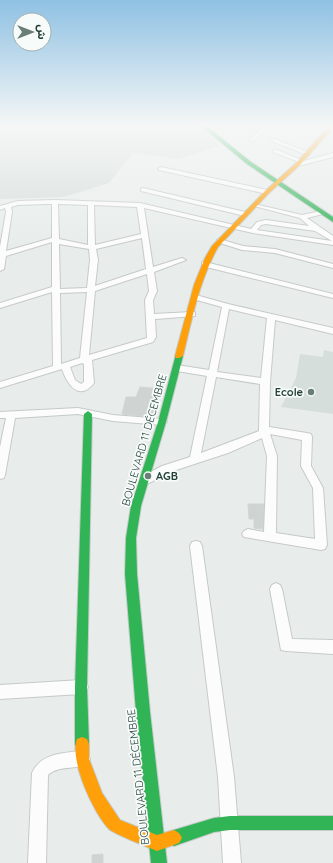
<svg xmlns="http://www.w3.org/2000/svg" width="333" height="863" font-family="Quicksand,'Noto Sans Arabic',sans-serif">
<style>
.built{fill:#d6dedb}
.building{fill:#cfd4d2;stroke:#d1d6d4}
.lines{fill:none;stroke-linecap:round;stroke-linejoin:round}
.street-casing{stroke:#c5cac8;stroke-width:2}
.fast-casing{stroke:#c3cbc8;stroke-width:2}
.slow-casing{stroke:#c3cbc8;stroke-width:2}
.street{fill:#fcfcfc;fill-rule:evenodd}
.fast{fill:#30b455;fill-rule:evenodd}
.slow{fill:#ff9f0a;fill-rule:evenodd}
.poi-dot{fill:#697e78;stroke:#f7fbf9;stroke-width:1.5}
.labels{text-anchor:middle;dominant-baseline:central;stroke-width:3.5;stroke-linejoin:round;paint-order:stroke}
.poi-label{font-size:11px;font-weight:bold;fill:#24423a;stroke:#f7fbf9;text-anchor:end}
.street-label{font-size:11px;fill:#24423a;stroke:#f7fbf9}
</style>
<rect width="100%" height="100%" fill="#e8edeb"/>
<path class="built" d="M0,125H198L219,146L178,159L152,155L133,153L109,183L64,197L0,199Z
M324,350L333,352V414L281,407L296,378L300,354L323,357Z"/>
<path class="building" d="M140,387L161,389L154,417L122,414L126,397H136Z
M248,504H264L263,529L254,528V519H249Z
M103,854V863H92V855Z"/>
<g class="lines">
<g class="street-casing">
<path id="street" d="M266,125H271L254,141H250V139Z
M271,139H275L310,153L305,154L271,141Z
M273,150H277L304,161L333,153V157L298,166L295,164L299,162L273,152Z
M161,167L267,190L270,192L267,194L159,170L158,169Z
M143,188L245,212L248,214L245,216L141,191V189Z
M55,200L140,203L251,229L257,222L266,220L309,226L300,218L254,206V204L302,215L321,211L323,212V214L307,218L333,236V245L253,233L144,208L153,267L182,258L186,260L154,272L157,291L153,300L154,314L192,312H195V316L155,319L156,337L153,342L92,360L94,383C79,402 67,384 62,369L0,388V382L53,366L52,292L0,308V303L52,287V242L6,256L4,269L0,271V247L6,212L5,208L0,210V206L18,201ZM47,204H52V238L6,251L12,212L11,207L18,205ZM58,204L88,205V245L59,239ZM94,205L137,207L141,234L95,245ZM266,224L315,231L332,241L257,230L261,225ZM142,238L146,269L95,286L98,260L96,249ZM59,244L89,249L90,260L87,288L60,289ZM147,274L149,291L145,300L147,338L89,355L95,291ZM87,292L80,358L61,364L60,293ZM82,363L84,364V382L81,384L75,380L70,367Z
M219,239L243,246L275,249L333,264V268L275,253L242,250L217,242V240Z
M202,262H205L333,294V298L202,266Z
M193,295H196L228,304L333,328V334L275,320L270,382L269,427L307,433L311,434L312,437L311,466L323,488L327,545L325,549L321,550L244,537L242,534L244,531L248,529L264,532L267,456L262,438L228,453L170,472L149,483L145,484L141,483L140,480L141,477L162,466L190,457L207,376L177,371L173,368L177,365L209,370L222,307L193,299ZM229,309L267,318L261,378L217,372ZM216,377L260,384L259,431L201,453ZM270,434L302,440L301,466L313,488L315,539L276,533L277,456Z
M78,408L113,415L162,419L167,422L162,425L113,421L78,414L15,418L5,475L4,478L0,479V447L6,418H0V412Z
M196,541L200,542L202,546L234,777L241,863H223L218,777L190,546L192,542Z
M276,583L280,585L282,589L292,639L333,640V654L286,651L281,650L270,589L272,585Z
M81,680L86,682L88,687L86,692L81,694L0,699V685Z
M82,751L87,754L90,759L87,764C75,770 58,765 48,775L46,863H28L32,773C41,753 63,753 82,751Z"/>
</g>
<g class="fast-casing">
<path id="fast" d="M200,125H205L251,162L333,217V222L247,164Z
M176,354H179L183,356L166,422L141,506L136,538L137,574L150,712L167,863H151L136,712L125,574L126,538L131,506L158,422Z
M88,411L92,414L87,687L89,744L87,749L82,751L77,749L75,744V687L84,414Z
M230,816H333V830H230L214,832L174,846L169,843L166,838L169,833L174,830L214,818Z"/>
</g>
<g class="slow-casing">
<path id="slow" d="M330,125H333V128L300,165L269,193L218,247C199,281 192,319 183,356L179,358H176L175,356L194,285L205,258L212,246L265,191L296,163Z
M82,737L87,739L89,744V759L102,793L120,820L157,835L174,830L179,833L182,838L179,843L157,851C148,847 114,834 109,829C94,814 69,760 77,739Z"/>
</g>
<use href="#street" class="street"/>
<use href="#fast" class="fast"/>
<use href="#slow" class="slow"/>
</g>
<linearGradient id="sky" x2="0" y2="1"><stop stop-color="#8fc1e3"/><stop offset="0.51" stop-color="#f5f7f6"/><stop offset="1" stop-color="#f5f7f6" stop-opacity="0"/></linearGradient>
<rect width="333" height="246" fill="url(#sky)"/>
<g class="poi-dot">
<circle cx="311" cy="392" r="4"/>
<circle cx="148" cy="476" r="4"/>
</g>
<g class="labels">
<g class="poi-label">
<text x="303" y="392">Ecole</text>
<text x="156" y="476" text-anchor="start">AGB</text>
</g>
<g class="street-label">
<text transform="translate(144 440) rotate(-74)">BOULEVARD 11 DÉCEMBRE</text>
<text transform="translate(138 777) rotate(-96)">BOULEVARD 11 DÉCEMBRE</text>
</g>
</g>
<g transform="translate(32 32) rotate(90)"><circle r="19" fill="#f7fbf9" stroke="#a3b1ad"/>
<path d="M0-3L7 15L0 10L-7 15Z" fill="#697e78"/>
<text y="-6" font-size="11" font-weight="bold" text-anchor="middle" fill="#24423a">ش</text>
</g>
</svg>
